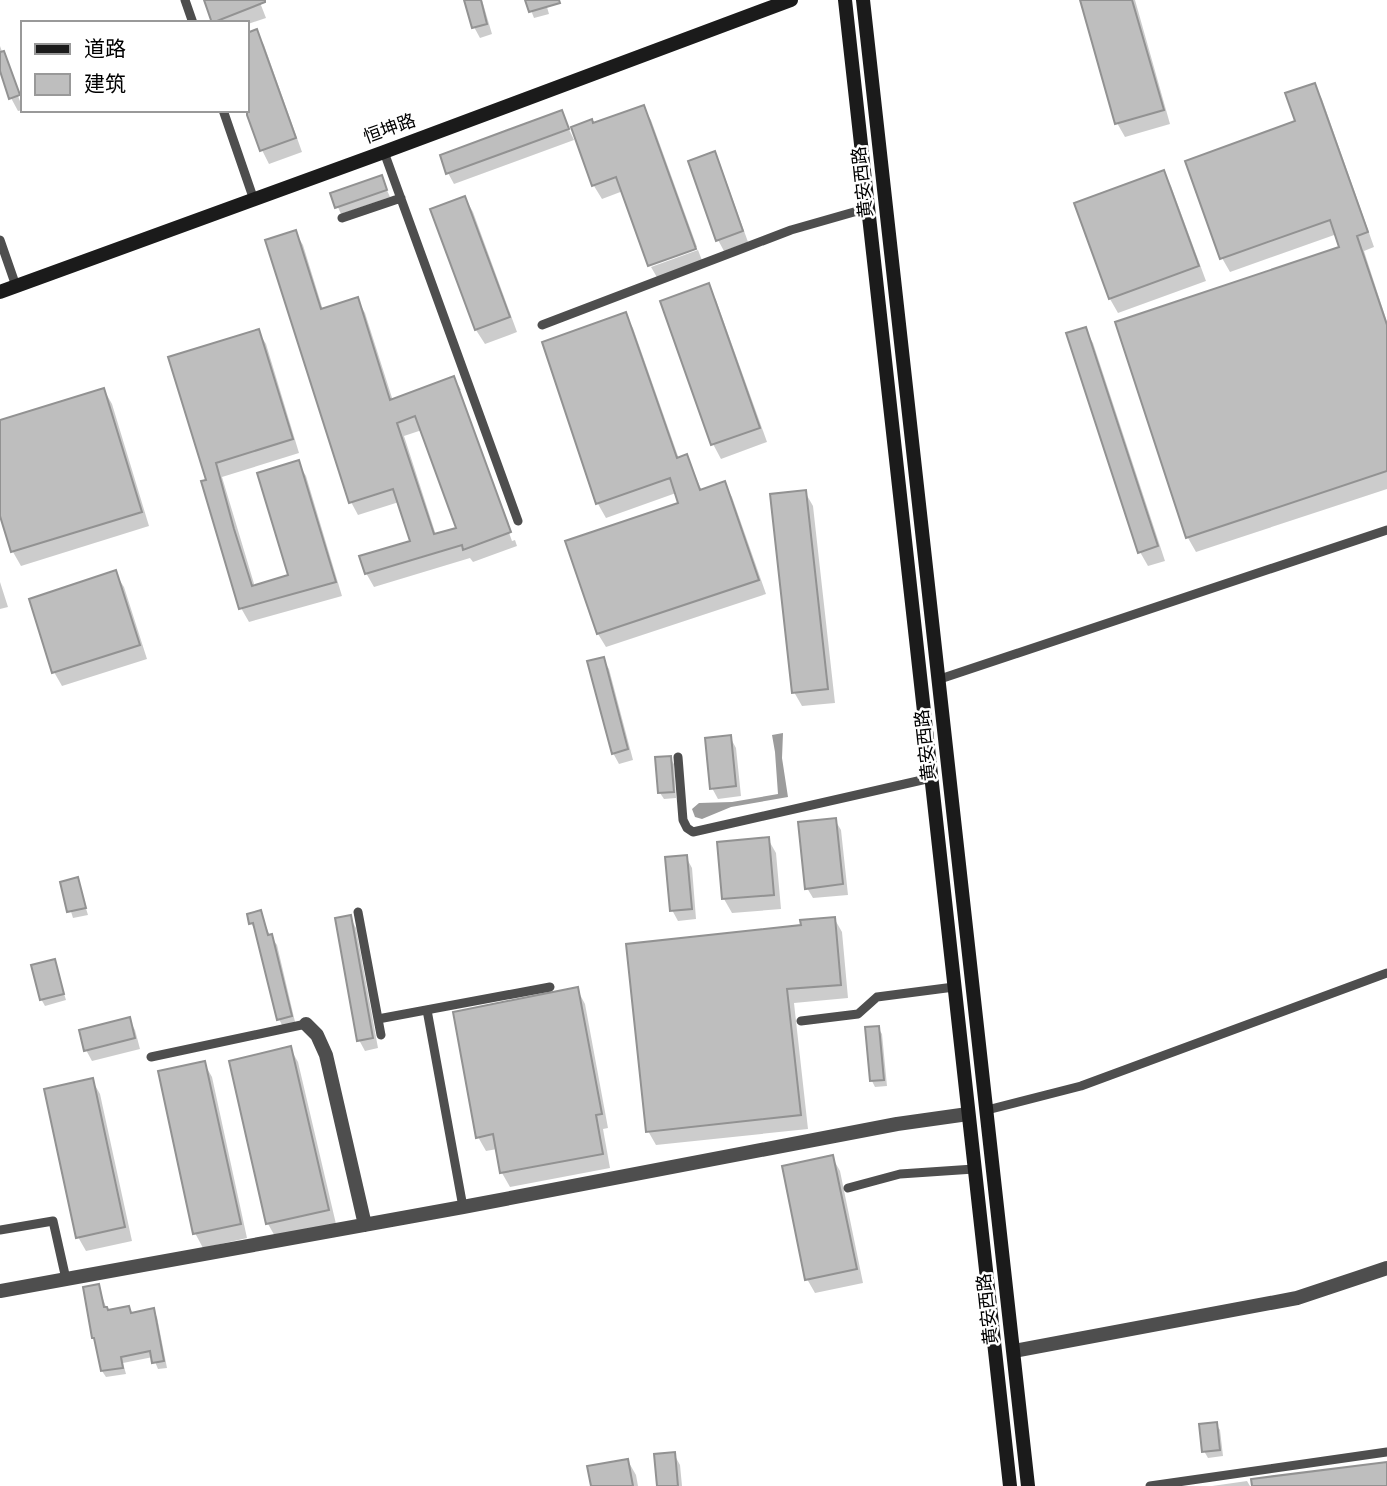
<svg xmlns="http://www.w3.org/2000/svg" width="1387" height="1486" font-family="Overpass,'Noto Sans SC',sans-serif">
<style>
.water{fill:#9c9c9c}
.shadow{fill:#0003;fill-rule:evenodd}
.building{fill:#bebebe;stroke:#929292;stroke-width:2;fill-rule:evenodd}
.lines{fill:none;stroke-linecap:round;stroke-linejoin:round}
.lane{stroke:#4e4e4e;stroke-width:9}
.street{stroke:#4e4e4e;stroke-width:14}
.secondary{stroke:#1b1b1b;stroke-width:14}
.labels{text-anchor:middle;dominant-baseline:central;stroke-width:5;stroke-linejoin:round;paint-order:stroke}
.street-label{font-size:18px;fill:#000;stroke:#fff}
</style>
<rect width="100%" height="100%" fill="#fff"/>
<path class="water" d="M783,733L782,758L788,797L731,807L702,819L695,817L692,809L699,803L732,802L778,794L775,752L772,735Z"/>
<path class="shadow" d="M207,0H259L266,18L248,24L251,33L256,31L264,45L302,152L269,164L262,150L247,110V23H215Z
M466,0H482L492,34L480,38L474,27Z
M527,0H545L549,14L534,18Z
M1082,0H1135L1170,124L1125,137L1117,123Z
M0,46L21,104L23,103V110L18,111L11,98L0,68Z
M1314,85L1322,99L1374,247L1364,251L1387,322V489L1196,552L1188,538L1117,323L1342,248L1337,234L1230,272L1222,258L1297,122Z
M643,107L651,120L697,247L650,264L623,191L602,199L594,186L573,128L593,125Z
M561,112L574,140L454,184L448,173Z
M714,154L720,164L748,242L724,251L718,240Z
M1163,172L1171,186L1206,281L1118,313L1110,299L1076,204Z
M381,177L390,197L341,214L332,194Z
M465,198L473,212L517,332L485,344L476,330L433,210Z
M295,232L303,245L323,310L357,299L365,313L393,401L454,378L461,390H458L512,541L515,540L517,546L473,562L470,558L374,587L366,573L412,542L399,502L358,515L351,502ZM422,430L458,529L436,535L404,436Z
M698,250L703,263L658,279L651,267Z
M708,286L716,300L767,442L721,459L713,444L662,302Z
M625,314L633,328L679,459L687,457L702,491L724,483L732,497L766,594L606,647L598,634L568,542L680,504L676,493L606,518L598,504L544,343Z
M1085,329L1093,343L1165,561L1148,566L1140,552Z
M258,331L266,344L299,453L222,477L255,587L291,576L298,463L306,476L342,596L249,622L241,608L208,481Z
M104,390L112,404L149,526L21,566L13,552L0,510V422Z
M805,492L813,506L835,703L802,706L794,692Z
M115,573L124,587L147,659L62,686L54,672Z
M0,582L8,607L0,609Z
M603,659L609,669L633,760L619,764L613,753Z
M730,737L736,748L741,796L718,799L712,788Z
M670,758L674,764L676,798L664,799L660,793Z
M835,820L841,830L848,895L813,898L807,888Z
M768,839L776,853L781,909L732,913L724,899Z
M686,857L692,868L696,919L678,921L672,910Z
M77,879L88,915L73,918L62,883Z
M260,912L270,936L277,945L296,1026L284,1029L279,1019L257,933L251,923Z
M350,917L356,928L378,1048L365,1051L359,1040Z
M834,918L842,932L848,998L794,1003L808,1129L656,1145L648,1131L803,926Z
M54,961L66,1000L45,1006L41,999Z
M577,989L585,1004L608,1128L603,1129L610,1168L510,1187L502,1173L497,1149L486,1151L478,1137Z
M129,1019L135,1030L140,1049L92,1061L86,1050Z
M878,1028L882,1034L887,1086L875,1087L872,1081L867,1029Z
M290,1048L298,1062L336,1224L276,1238L268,1224L231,1062Z
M204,1063L212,1077L247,1238L203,1248L195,1233Z
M92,1080L100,1094L132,1241L86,1251L78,1237Z
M832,1157L840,1171L863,1283L815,1293L807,1279Z
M98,1286L108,1312L128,1307L132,1314L153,1310L157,1317L167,1368L158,1369L153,1357L123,1363L126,1374L106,1377L102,1371Z
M1216,1424L1220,1430L1223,1456L1208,1458L1204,1451Z
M674,1454L680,1465L682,1486H659Z
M628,1461L636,1475L638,1486H592Z
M1247,1481L1250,1486H1212Z"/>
<path class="building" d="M204,0H265V2L212,23Z
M464,0H481L487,24L472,28Z
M525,0H559L560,3L529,12Z
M1080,0H1132L1164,110L1115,124Z
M257,29L296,138L260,151L247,115V33Z
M4,51L20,95L9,99L0,71V52Z
M1315,83L1368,232L1357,236L1387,325V471L1186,538L1115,322L1339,247L1330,220L1220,259L1185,161L1295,121L1285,93Z
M644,105L696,249L648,266L616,177L592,186L571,127L592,119L593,123Z
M562,110L569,129L446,174L440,155Z
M715,151L743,231L716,241L688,161Z
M1164,170L1199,266L1109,299L1074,203Z
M382,175L387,190L335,208L330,193Z
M465,196L510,317L475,330L430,209Z
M296,230L321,309L358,297L390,400L454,376L511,532L463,550L462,545L365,574L359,556L410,541L393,489L349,503L265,240ZM415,416L456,528L434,534L397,423Z
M709,283L760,428L711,445L660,301Z
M626,312L677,458L687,454L700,490L725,481L759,580L597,634L565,541L678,503L670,478L596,504L542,342Z
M1086,327L1158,546L1138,553L1066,333Z
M259,329L293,439L216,463L234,529L252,586L288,575L257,473L299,460L336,582L239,609L201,481L206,480L168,357Z
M104,388L142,512L11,552L0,516V420Z
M806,490L828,689L792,693L770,494Z
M116,570L140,645L52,673L29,599Z
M604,657L628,749L612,754L587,661Z
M731,735L736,786L710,789L705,738Z
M671,756L674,792L658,793L655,757Z
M836,818L843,884L805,889L798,822Z
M769,837L774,895L722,899L717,842Z
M687,855L692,909L670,911L665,857Z
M78,877L86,908L67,912L60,882Z
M261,910L268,935L272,934L292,1016L277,1020L253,923L249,924L247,914Z
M351,915L373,1038L357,1041L335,918Z
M835,917L841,985L787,989L801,1115L646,1132L626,944L801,925L800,920Z
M55,959L64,994L40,1000L31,965Z
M578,987L602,1114L596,1115L603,1154L500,1173L493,1134L476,1138L453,1012Z
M130,1017L135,1038L84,1051L79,1030Z
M879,1026L884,1080L870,1081L865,1027Z
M291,1046L329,1210L266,1224L229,1061Z
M205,1061L241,1224L193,1234L158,1071Z
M93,1078L125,1227L76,1238L44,1089Z
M833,1155L857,1269L805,1280L782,1166Z
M99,1284L104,1307H107L108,1310L129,1306L131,1313L154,1308L164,1361L152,1363L150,1351L121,1357L123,1368L101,1371L94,1338H92L83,1287Z
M1217,1422L1220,1450L1202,1452L1199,1424Z
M675,1452L678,1486H657L654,1454Z
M628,1459L633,1486H591L587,1466Z
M1387,1462V1486H1252L1251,1479Z"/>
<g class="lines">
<path class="lane" d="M185,0L193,23
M223,110L254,200
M384,152L518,521
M342,218L401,198
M0,240L16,286
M542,325L791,230L868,208
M940,679L1387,530
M678,757L683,820L687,828L693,832L931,778
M358,912L381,1035
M427,1010L463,1207
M378,1019L550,987
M801,1021L858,1014L877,997L954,987
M151,1057L306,1024
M987,1110L1081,1086L1387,973
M848,1188L900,1174L974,1169
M0,1230L53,1221L66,1279
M1150,1486L1387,1452"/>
<path class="street" d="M306,1024L317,1035L326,1055L365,1225
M0,1291L463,1207L897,1124L968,1114
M1014,1351L1297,1298L1387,1268"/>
<path class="secondary" d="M845,0L1010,1486
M863,0L1028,1486
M0,292L384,152L791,0"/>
</g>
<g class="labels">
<g class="street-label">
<text transform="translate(390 130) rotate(-20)">恒坤路</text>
<text transform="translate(864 182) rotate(-96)">黄安西路</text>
<text transform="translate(927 745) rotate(-96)">黄安西路</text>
<text transform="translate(989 1309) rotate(-96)">黄安西路</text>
</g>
</g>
<rect x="21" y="21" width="228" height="91" fill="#ffffff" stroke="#999999" stroke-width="2"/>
<rect x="35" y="44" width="35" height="10" fill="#1b1b1b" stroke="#999999" stroke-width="2"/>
<text x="84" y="56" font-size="21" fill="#000000">道路</text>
<rect x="35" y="74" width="35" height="21" fill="#bebebe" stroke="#999999" stroke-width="2"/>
<text x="84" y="91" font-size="21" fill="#000000">建筑</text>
</svg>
